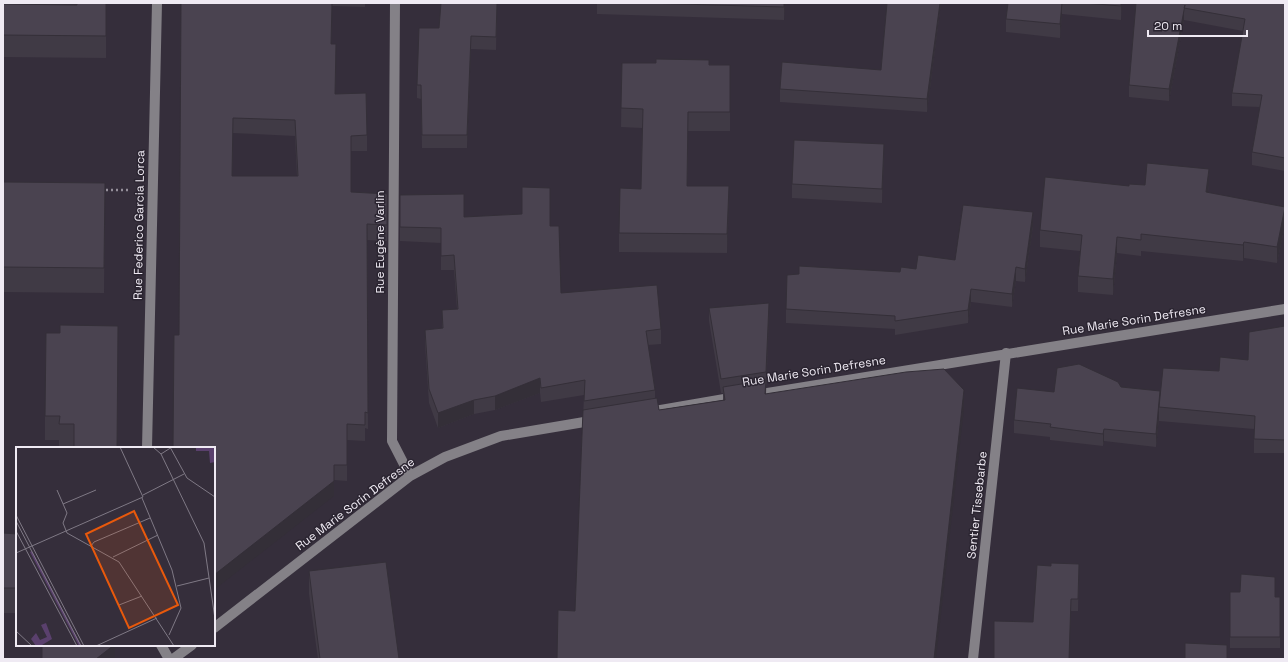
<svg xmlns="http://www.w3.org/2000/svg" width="1288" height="662" font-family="'Space Grotesk',sans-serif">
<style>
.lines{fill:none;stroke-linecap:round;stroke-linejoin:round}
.path{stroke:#958f9a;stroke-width:2.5;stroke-dasharray:2 3;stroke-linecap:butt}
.minor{stroke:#848187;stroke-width:10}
.wall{fill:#403a45;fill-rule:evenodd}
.shaded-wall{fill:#342f38}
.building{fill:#4a4350;stroke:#342f38;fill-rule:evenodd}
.labels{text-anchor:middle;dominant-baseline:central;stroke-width:3;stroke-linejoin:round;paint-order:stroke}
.street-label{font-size:12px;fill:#efeaf3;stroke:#2b2531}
.inset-road{fill:none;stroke:#7f7985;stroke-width:1}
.view{fill:#e8590c;fill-opacity:0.15;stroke:#e8590c;stroke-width:2}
.inset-edge{fill:none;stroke:#efeaf3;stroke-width:2}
</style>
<rect width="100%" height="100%" fill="#352e3b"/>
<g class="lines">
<path class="path" d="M101,190H130"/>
<path class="minor" d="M395,3L392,441L410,476
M754,395L1285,309
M649,412L736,397
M147,448L157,3
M214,628L410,476L445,457L501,436L596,420
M161,645L169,659
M173,659L192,645
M973,659L1006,353"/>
</g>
<path class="wall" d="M106,3V58L3,57V4L77,5Z
M181,3H365V7L332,6L331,44L336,59L335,94L367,135V151H351V192L387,194V241L367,240L368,429L365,428V441L347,440V481L334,480V496L179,335ZM233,133L295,136L297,176H232Z
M497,3L496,50L471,49L467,148H422L421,99L417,98V85L439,28Z
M597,3H785L784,20L597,14Z
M887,3H941L927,112L780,102V89L881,70Z
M1008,3H1122L1121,20L1062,14L1060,38L1006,32V19Z
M1136,3H1285V171L1252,165V152L1260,107L1232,106V93L1243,31L1184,20L1169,101L1129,97V85Z
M622,63L730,65V131H688L687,186L729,205L727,253L619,252V233L641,189L642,128L621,127Z
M884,158L882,203L792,198V184Z
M3,182L105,183L104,293L3,292Z
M1145,185H1209L1208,193L1285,207V225L1277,263L1244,258L1243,261L1141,251V256L1117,253L1113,295L1078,292V276L1080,251L1040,247V230L1129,186Z
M400,195L464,217L550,226L561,293L661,329V344L648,345L655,390V398L659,410L723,400V393H721L709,321V308L769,317L766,394L964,409L575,611L584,395L541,402L540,393L495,410L474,414L438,428L429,403L425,344V330L442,328V310L457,309L454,270H441V243L400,241Z
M1033,226L1025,282L1016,281L1012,307L971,302L968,323L895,335V329L786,323V309L900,272L955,260Z
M60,325L117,448H59V440H45V416L60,333Z
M1285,326V453H1254V429L1159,421V418L1156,447L1104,441L1103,446L1050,440V437L1014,433V420L1054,392L1121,387L1160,391L1248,360Z
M3,533L17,534V613H3Z
M1079,564L1078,611H1071L1033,622L1051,566Z
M309,571L399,659H318L309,594Z
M1275,588V597H1280V648H1230V592H1240Z"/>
<path class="shaded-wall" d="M784,3H785L784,20Z
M940,3H941L927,112V99Z
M1062,3V14L1060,38V24Z
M1121,3H1122L1121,20Z
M1184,8V20L1169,101V89Z
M471,36V49L467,148V135Z
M884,144V158L882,203V189Z
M1209,169V185L1206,209V192Z
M729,186V205L727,253V234Z
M1285,208V225L1277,263V247Z
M1033,212V226L1025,282V269Z
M1117,237V253L1113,295V279Z
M1244,242V258L1243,261V245Z
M1016,267V281L1012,307V294Z
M971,289V302L968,323V310Z
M769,303V317L766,386V372Z
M540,378V393L495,410V396Z
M964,390V409L936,659H934Z
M1160,391L1159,407V418L1156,447V434Z
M474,400V414L438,428V413Z
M1104,429V441L1103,446V434Z
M334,465V496L214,590V575Z
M114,645H115V659H96Z"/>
<path class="building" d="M77,3H106V36L3,35V4L77,5Z
M181,3H332L331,44H336L335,94L366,93L367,135L351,136V192L387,194V225L367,224L368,413L365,412V425L347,424V465H334V481L214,575V448H173L174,335H179ZM233,118L295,120L298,176H232Z
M441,3H497L496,37L471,36L467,135H422L421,85H417L419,28H439Z
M645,3H784V7Z
M887,3H940L927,99L780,89L782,62L881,70Z
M1008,3H1062L1060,24L1006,19Z
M1084,3H1121V6Z
M1136,3H1285V158L1252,152L1262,95L1232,93L1245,19L1184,8L1185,5L1169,89L1129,85Z
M656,59L709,60V65H730V112H688L687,186H729L727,234L619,233L620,188L641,189L643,109L621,108L622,63H656Z
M794,140L884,144L882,189L792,184Z
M1147,163L1209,169L1206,192L1285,207L1277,247L1244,242L1243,245L1141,234V240L1117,237L1113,279L1078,276L1082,235L1040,230L1045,177L1129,186V184L1145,185Z
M3,182L105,183L104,268L3,267Z
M522,187L550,188V226H559L561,293L657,285L661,329L646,331L655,390L584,401L585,380L541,388L540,378L495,396L474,400L438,413L429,389L425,330L443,328L442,310L458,309L454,255L441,256V228L400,227V195L464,194V217L522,214Z
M963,205L1033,212L1025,269L1016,267L1012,294L971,289L968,310L895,321V316L786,309L787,275L799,274V266L900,272L901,267L916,269L918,255L955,260Z
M769,303L766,372L721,379L709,308Z
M60,325L118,326L117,448H74V424H59L60,416H45L46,333H60Z
M1285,326V440L1254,439L1255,416L1159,407L1163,368L1219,371L1220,357L1248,360L1249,332Z
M1079,364L1118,382L1121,387L1160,391L1156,434L1104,429L1103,434L1050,427L1051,424L1014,420L1017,388L1054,392L1057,368Z
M944,369L964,390L934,659H557L558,610L575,611L583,410L657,398L659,410L725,400L723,387L766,380L765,394L906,372Z
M3,533L17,534V588H3Z
M386,562L399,659H320L309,571Z
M1051,563L1079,564L1078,599H1071L1069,659H994V621L1033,622L1037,565L1051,566Z
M1241,574L1275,577V597H1280V637H1230V592H1240Z
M1185,643L1227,645V659H1185Z
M42,645H114L96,659H42Z"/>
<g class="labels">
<g class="street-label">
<text transform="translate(139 225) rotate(-89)">Rue Federico Garcia Lorca</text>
<text transform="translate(380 242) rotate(-90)">Rue Eugène Varlin</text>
<text transform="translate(1134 320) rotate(-9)">Rue Marie Sorin Defresne</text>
<text transform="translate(814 371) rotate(-9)">Rue Marie Sorin Defresne</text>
<text transform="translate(355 504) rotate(-37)">Rue Marie Sorin Defresne</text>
<text transform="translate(977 505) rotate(-84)">Sentier Tissebarbe</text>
</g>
</g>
<g transform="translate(16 447)">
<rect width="199" height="199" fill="#352e3b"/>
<path d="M180,0H199V15L194,16L193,4H180ZM16,104L65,198L63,199L14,105ZM30,176L36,192L26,198L20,199L15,192L20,186L24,193L31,190L25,178Z" fill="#5a406d"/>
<path class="inset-road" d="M137,0L145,7L188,96L199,172M154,0L171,31L199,50M145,7L156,0M41,43L51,66L47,76L51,86L103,115L158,199M127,48L168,27M126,51L156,123L165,161L153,188M47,57L80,43M0,68L68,199M0,74L65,199M0,84L61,199M75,99L78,95L134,71M0,106L127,50L104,0M97,110L142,88M161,139L193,131M103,158L126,149M0,184L16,199M80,199L141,171"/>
<path class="view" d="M118,64L162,158L113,181L70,87Z"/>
<rect width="199" height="199" class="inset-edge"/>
</g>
<rect width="1288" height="662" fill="none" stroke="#efeaf3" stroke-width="8"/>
<path d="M1148 30v6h99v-6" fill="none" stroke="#efeaf3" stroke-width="2"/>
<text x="1154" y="30" font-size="12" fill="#efeaf3" stroke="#2b2531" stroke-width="3" paint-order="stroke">20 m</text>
</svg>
